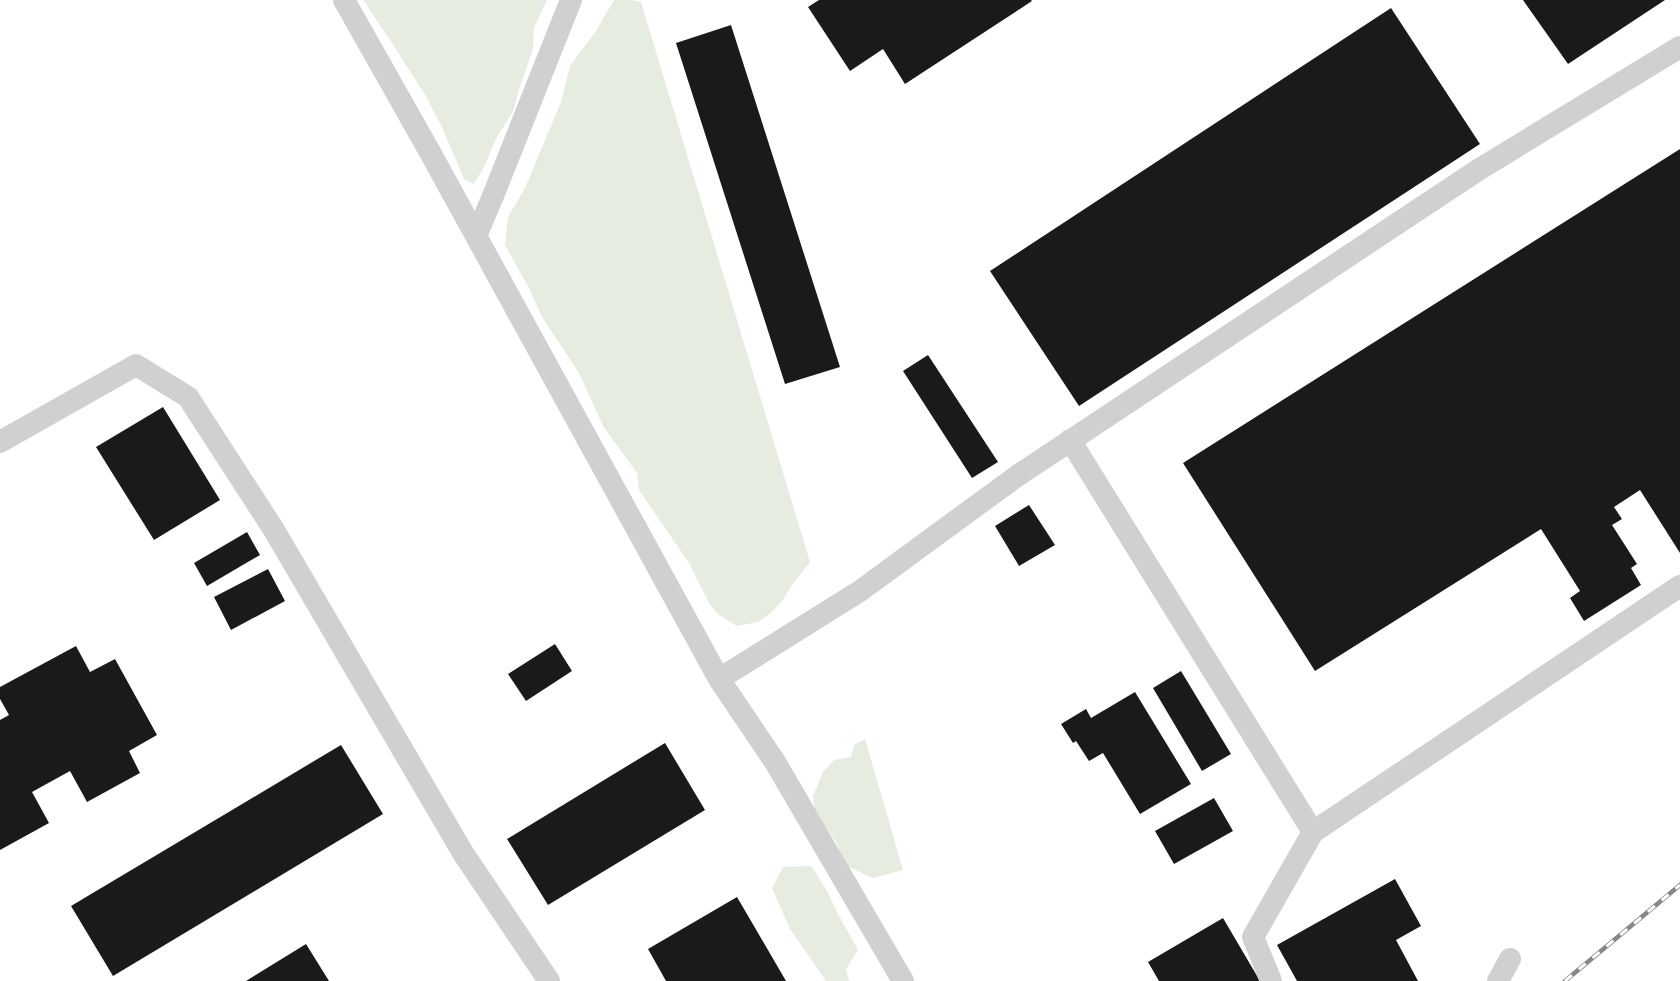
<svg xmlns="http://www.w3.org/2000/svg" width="1680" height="981" font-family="'Golos Text',sans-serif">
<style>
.green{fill:#e6ecdf}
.building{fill:#1a1a1a}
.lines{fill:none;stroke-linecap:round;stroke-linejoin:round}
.minor{stroke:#d0d0d0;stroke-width:22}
.rail-casing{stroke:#888;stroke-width:4.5}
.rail{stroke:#fff;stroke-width:3;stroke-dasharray:9;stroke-linecap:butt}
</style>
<rect width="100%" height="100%" fill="#fff"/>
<path class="green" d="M363,0H547L534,28L533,49L519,90L513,111L496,139L485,165L474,184L464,179L442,127L424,93L390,40Z
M614,0H632L641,2L810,562L795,581L782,601L771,613L758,622L737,626L719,615L709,603L689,563L639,490L637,473L603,426L579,373L542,317L529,288L505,245L508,217L525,188L561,102L570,66L596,31Z
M865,739L903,870L873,878L851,868L843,861L837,843L815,812L813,796L823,772L834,760L851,757L854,745Z
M811,866L827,891L837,912L858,950L846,969L849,981H826L790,929L772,888L783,867Z"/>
<path class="building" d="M819,0H1031L1032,1L905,84L883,49L850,71L808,7Z
M1523,0H1665L1568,64Z
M1391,8L1480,144L1079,406L990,271Z
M731,25L840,367L785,384L676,43Z
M1680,149V553L1640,490L1614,507L1622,519L1612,525L1637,564L1631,568L1641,585L1584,621L1570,598L1580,591L1541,529L1315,671L1183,463Z
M928,355L998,462L972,478L903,371Z
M163,407L220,500L154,540L96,447Z
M1029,505L1055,545L1019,566L995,526Z
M247,532L260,555L207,586L194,563Z
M268,569L285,601L231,630L214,597Z
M555,644L572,671L526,701L508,674Z
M76,646L90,672L115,659L157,735L129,751L140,773L87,802L70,771L32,792L49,823L0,850V720L9,715L0,699V687Z
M1181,671L1231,754L1202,771L1153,688Z
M1135,692L1191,784L1140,814L1103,753L1089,761L1076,741L1073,743L1061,724L1086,709L1091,718Z
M665,743L705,810L548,905L507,839Z
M341,745L383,814L113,976L71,906Z
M1214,798L1233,831L1174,864L1155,831Z
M1395,879L1421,926L1396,940L1418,981H1297L1277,945Z
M737,897L786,981H666L648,949Z
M1223,918L1260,981H1159L1148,962Z
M306,944L329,981H246Z"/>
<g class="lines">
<path class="minor" d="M344,0L431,154L719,679L775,762L903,981
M476,236L493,196L571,0
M1070,440L1313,832L1253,937L1271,981
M0,442L136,365L188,397L274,530L463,853L549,981
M719,679L860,591L1017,476L1478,170L1680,47
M1313,832L1680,586
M1498,981L1510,959"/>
<g class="rail-casing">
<path id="rail" d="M1565,981L1680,885"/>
</g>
<use href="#rail" class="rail"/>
</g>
</svg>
